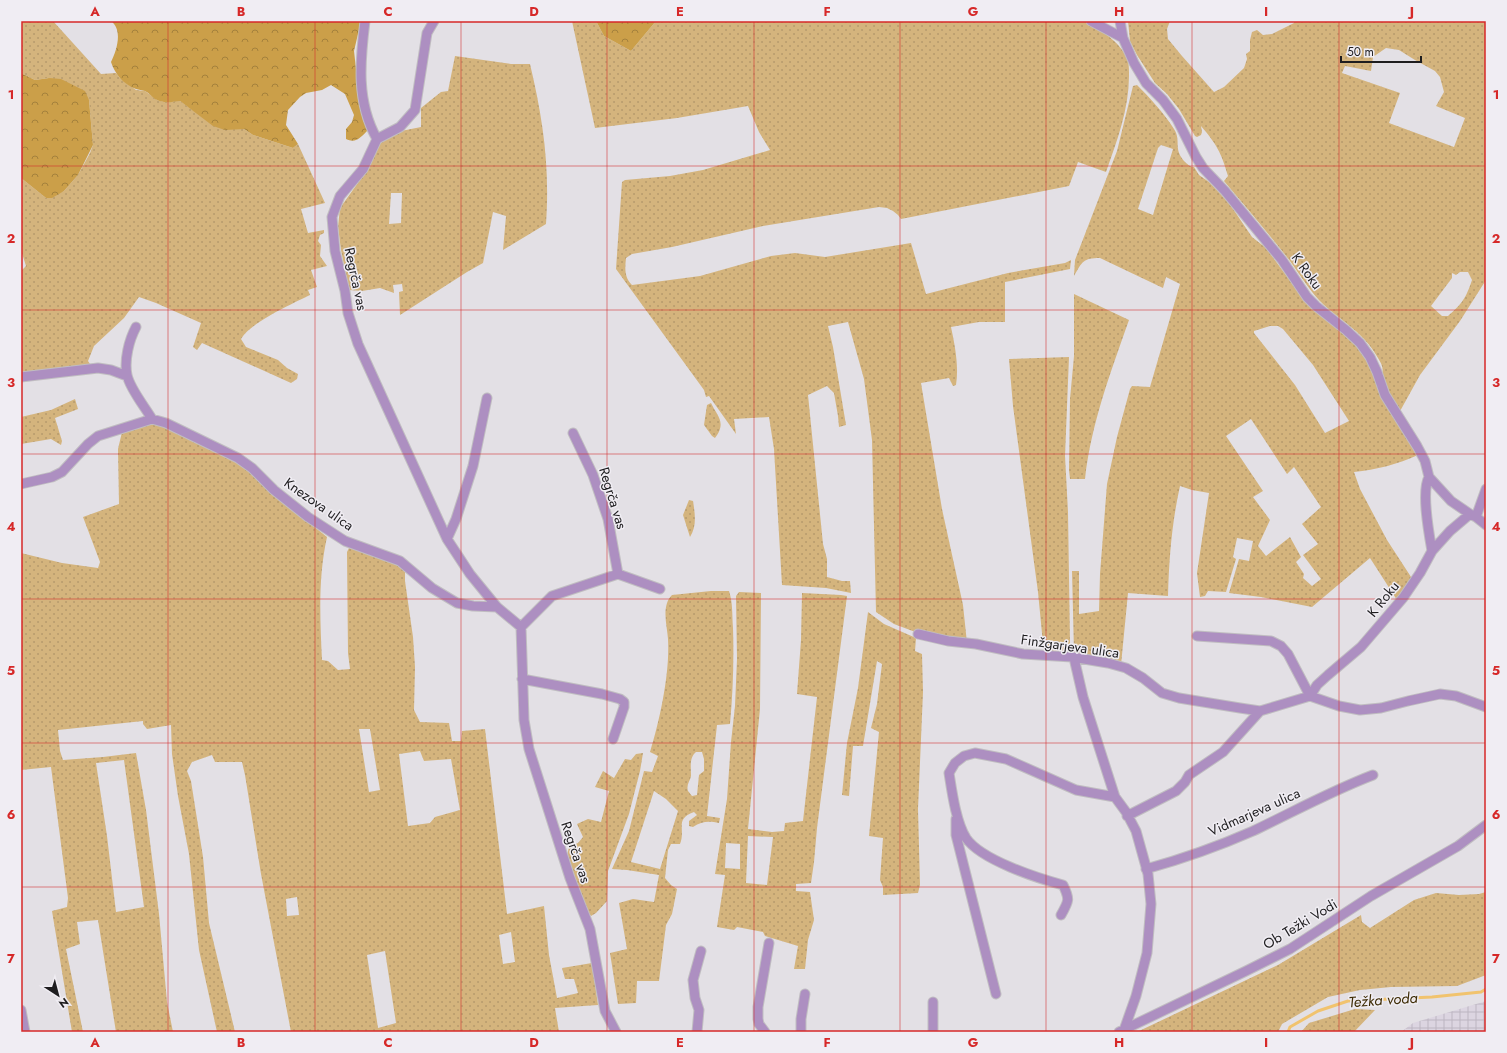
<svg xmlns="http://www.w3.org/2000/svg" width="1507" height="1053" font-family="Jost,sans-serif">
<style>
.industrial{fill:url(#industrial-grid)}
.grass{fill:url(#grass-dots);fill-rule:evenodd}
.forest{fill:url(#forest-crowns)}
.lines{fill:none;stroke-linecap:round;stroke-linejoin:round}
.stream{stroke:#f1c36e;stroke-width:3}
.street-casing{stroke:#c0bdc1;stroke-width:11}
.street{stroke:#ad8fc1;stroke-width:9}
.grid{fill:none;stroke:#d62828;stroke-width:1;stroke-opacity:0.55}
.labels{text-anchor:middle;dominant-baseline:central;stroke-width:3;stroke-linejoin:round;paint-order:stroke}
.street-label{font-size:14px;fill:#1e1d1f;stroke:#f0edf3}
.water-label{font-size:15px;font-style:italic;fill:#3e2c06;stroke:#f0edf3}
.neatline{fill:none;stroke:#d62828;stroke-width:1.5}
.grid-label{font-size:13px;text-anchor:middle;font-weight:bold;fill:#d62828}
</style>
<defs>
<pattern id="industrial-grid" width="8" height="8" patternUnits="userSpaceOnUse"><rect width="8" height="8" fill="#dcd5e1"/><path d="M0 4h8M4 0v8" fill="none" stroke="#bcb6c1"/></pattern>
<pattern id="grass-dots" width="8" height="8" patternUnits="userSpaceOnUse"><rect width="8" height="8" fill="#d4b47d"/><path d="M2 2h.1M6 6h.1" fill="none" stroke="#b69a6c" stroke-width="1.8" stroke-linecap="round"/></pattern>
<pattern id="forest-crowns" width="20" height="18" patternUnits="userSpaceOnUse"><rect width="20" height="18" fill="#cb9f49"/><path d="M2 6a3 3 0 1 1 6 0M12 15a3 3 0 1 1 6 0" fill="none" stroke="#a4813c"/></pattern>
</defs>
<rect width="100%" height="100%" fill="#e3e0e5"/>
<path class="industrial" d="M1486,1001V1032H1401L1413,1023Z"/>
<path class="grass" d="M21,21H53L101,74L116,73L120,78L136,90L145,91L157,100L163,102L180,101L194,111L244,129L253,135L293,148L298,144L325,203L301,209L308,233L324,230V233L320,235L318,241L321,245L320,256L327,266L311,270L317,287L308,290L310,295C292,304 251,322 241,339L246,347L278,360L287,368L298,374L297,379L291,383L202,343L197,350L193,347L201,323L156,303L139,297L124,318L94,346L88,361L90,364L71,369L21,375V271L26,266L21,250V178L46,198L64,191L78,175L90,153L93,145L89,100L49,78L35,80L21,73Z
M572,21H596L604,36L631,51L656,21H1086C1101,30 1122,43 1128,61C1129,66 1129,71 1129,76C1129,109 1117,141 1106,172L1078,162L1069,186L901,219L898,215L893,211L887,208L879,207L763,226L672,247L632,254L626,258C625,268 624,277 632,285L700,276L771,256L795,253L825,257L911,243L926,294L1008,273L1065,263L1071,260L1070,269L1005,282V322H979L951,327C955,346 959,366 956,385L953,386L949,378L921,383L942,509L963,605L967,643L918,633L894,624L876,612L872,440L864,379L848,322L828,326L833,347L846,425L839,427L838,416L834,393L827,386L808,395L823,544L827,559V577L842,581H850L851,593L826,588L782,585L774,449L769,417L734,419L736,434L709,396L706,397L704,390L616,269L622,182L625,180L670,176L703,170L770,150L759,132L748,106L677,118L595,128Z
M1128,21H1170L1167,29L1168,39L1182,56L1214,92L1224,87L1244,68L1247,59L1246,54L1250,51V40L1252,32L1257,30L1263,35L1272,34L1294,23L1295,21H1486V280L1460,321L1420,375L1399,413L1392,403L1382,374C1384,368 1381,363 1378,358C1364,333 1344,323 1324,305C1310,292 1301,276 1290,261C1269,234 1246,207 1224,181L1228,176C1221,152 1217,145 1201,126L1202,132L1201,135L1197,137L1195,136L1179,109L1167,94L1155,83L1137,55L1130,41ZM1386,48L1399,50L1415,60L1435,71L1440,77L1444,92L1436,106L1465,118L1454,147L1389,123L1400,93L1342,73L1345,66L1371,71L1373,57ZM1460,272H1468L1472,280C1466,298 1462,304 1448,316H1442L1431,306L1452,278V273L1456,275Z
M455,56L511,64H530C543,119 550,166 546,224L503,250L506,216L493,212L483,263L467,272L400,315L399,292L403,291L402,284L393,285L394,293L380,288L362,291L349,290L341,250L338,227L340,208L360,180L379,141L401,131L421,127V108L441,92L448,91ZM391,193H402L401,223L389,224Z
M1137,85C1150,98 1164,113 1174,129C1182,142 1172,149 1186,163C1189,165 1190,167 1194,167L1199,175L1209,182L1229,203L1252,237L1266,248L1308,305L1352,340L1366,357L1418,455C1398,464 1376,470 1354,472L1360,489L1387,540L1413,580L1397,600L1370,558L1312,607L1261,597L1229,593L1239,559L1249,561L1253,541L1237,538L1233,557L1236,559L1226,592L1208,591L1205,596L1200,597L1197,573L1209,493L1192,490L1180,486C1172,522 1169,558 1168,596L1128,593L1121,665L1077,655L1074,652L1072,571H1079V614L1099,611L1100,574L1107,484L1117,437L1130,389L1132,386L1150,387L1180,284L1166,277L1163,288L1100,258C1083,258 1082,262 1074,276L1075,260L1117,151L1133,86ZM1161,145L1173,149L1153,215L1138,209L1158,148ZM1270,326H1278L1283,329L1313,365L1349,421L1325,433L1295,385L1254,333V331ZM1251,419L1287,474L1294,467L1321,507L1302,524L1318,544L1303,555L1321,579L1312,586L1303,578L1304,574L1296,562L1301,557L1290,537L1266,556L1258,546L1270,520L1253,497L1263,491L1226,436Z
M1074,294L1129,320C1111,371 1091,424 1085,479H1070L1069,470L1070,399L1074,356Z
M1069,357L1065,456L1068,512L1070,643C1065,657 1056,654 1044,654L1038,592L1013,406L1009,359Z
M75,399L78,409L55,418L62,441L61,445L51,439L21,444V417L51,410Z
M711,403C717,416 727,422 715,438L712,436L704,425L707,405Z
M157,424L197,442L243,466L257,477L271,492L327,537C318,578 320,618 322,660L328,661L338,670L350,669L348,653L347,552L349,548C368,554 391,557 405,572V581L413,637L415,667L414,710L420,722L449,723L452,741H461L462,731L485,729L507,914L544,906L549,955L557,998L578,993L574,979H565L562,968L592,963L598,1005L555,1008L559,1032H291L261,874L245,775L242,762H215L212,755L192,762L187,771L191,781L203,857L209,923L235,1032H217L199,950L189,854L178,796L172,754L171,725L147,729L143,724V721L58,730L60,751L63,760L103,757L136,753L146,810L159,914L167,1002L173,1032H116L98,920L77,922L80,944L66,949L83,1032H72L52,911L67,907L68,898L51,767L21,770V553L62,563L98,568L100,562L83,517L119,504L118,449L122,432L139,425ZM359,729H370L380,790L369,792ZM420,751L424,761L451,759L460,810L435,817L430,823L408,826L399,754ZM124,760L144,907L116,912L107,836L96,763ZM297,897L299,915L287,916L286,899ZM511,932L515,962L503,964L499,935ZM385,951L396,1023L378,1028L367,955Z
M689,500L693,501C695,514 697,526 690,537L683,515Z
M711,591H729C733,603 732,615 733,628C734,660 733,692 730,724L717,725L707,816L720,818L719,823C709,821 702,821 693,827L689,826V821L697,815L694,812C674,819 686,829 680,844H671L668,850L665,878L671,885L677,889L672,914L666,925L659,981H637L636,1003L618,1004L610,953L627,949L619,903L633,899L654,902L659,875L627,870L612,869L629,831L644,771L652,772L658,756L650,752C660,719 670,673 668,639C667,625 661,606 672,595ZM696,752H702L704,759V771L699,775L697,795L692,796C692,796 688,791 688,791C686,785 690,781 691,776C691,767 689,758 696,752ZM654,791L666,799L678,811L660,869L631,862Z
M739,592L761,593L760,709L748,829L772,832L784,831L785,823L803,821L817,697L797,694L801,640L802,593L841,595L847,596L817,828L814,862L811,883L796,884V891L810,892L814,920L808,940L805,969H794L798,946L765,936L763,932L737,927L734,930L717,927L725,875L715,874L727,799L731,742L735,706L737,659L736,596ZM748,836L773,837L767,885L746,883ZM726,843L740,844V869L725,868Z
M868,612L884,624L916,638L915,651L922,654L923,692L918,809L920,885L918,893L883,895V887L880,880L883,838L869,836L879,732L871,728L877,704L882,664L877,661L863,746H853L849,796L842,795L847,743L858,688Z
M643,753L640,771L629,814L608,871L607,901L596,913L591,916L586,910L567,857L569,846L578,843L583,837L577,824L588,819L601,822L609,791L595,787L603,771L614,778L625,759L631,760L636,754Z
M1486,892V975L1457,986L1391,987L1360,990L1328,997L1282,1024L1278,1032H1137L1278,965L1361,915L1362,922L1370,928L1414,900L1436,893L1459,895L1479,894Z
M1355,1009L1375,1010L1354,1032H1301L1309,1023Z"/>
<path class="forest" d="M111,21H361L354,51L358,87L363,120L368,130C361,137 356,144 346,139V129L352,122L354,115L345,94L331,85L322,90L306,93L300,97L288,110L286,125L298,144L293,148L253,135L244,129L225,130L213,126L180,101C171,102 163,104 155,99C152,97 149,93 145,91C142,90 139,90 136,89C123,84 115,74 111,62C117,50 123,30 111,21Z
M596,21H656L631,51L604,36Z
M21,73L35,80L49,78L61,79L85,91L89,100L93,145L78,175L64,191L52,198H46L21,178Z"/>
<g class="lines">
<path class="stream" d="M1288,1032L1290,1027L1318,1011L1348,1001L1432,997L1481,992L1486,989"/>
<g class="street-casing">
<path id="street" d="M365,21C360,61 356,102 377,139
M1091,21L1123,38L1120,21
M1123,38L1134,63L1146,83L1163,100L1177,119L1196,157L1203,168L1225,191L1282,260L1307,297L1316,306L1346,330L1360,343L1370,357L1377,372L1385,395L1417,446L1425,461L1429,477L1451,501L1470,514
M377,139L363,169L340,196L332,217L335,251L345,291L348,313L358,344L447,539L470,574L497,607L521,627
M377,139L400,127L415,110L427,33L434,21
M136,327C129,340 124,360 127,375C130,389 145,407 152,419
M21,377L98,368L111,370L127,376
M573,433L593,475L608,519L618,574
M1429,477C1421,491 1429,534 1432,551
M21,484L52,477L62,472L88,444L98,436L152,419L166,423L238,458L252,468L274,490L308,517L345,541L400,561L432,588L457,603L473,606L497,607
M1486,489L1476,517L1486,525
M447,539L456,519L473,466L487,398
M918,634L948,641L976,644L1023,654L1072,657L1108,663L1126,668L1143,678L1162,693L1179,698L1240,708L1260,711L1310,696L1317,685L1328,675L1361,647L1403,598L1420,573L1432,551L1450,531L1470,514L1476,517
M1197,636L1271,641L1281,646L1288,654L1310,696L1339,706L1360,710L1381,708L1408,701L1440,694L1456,696L1486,707
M1074,658L1083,697L1115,797L1126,812L1136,831L1148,874L1151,904L1147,953L1136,996L1124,1030
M522,679L602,694L620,699L624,702V707L613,739
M1127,816L1176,791L1185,782L1189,775L1223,752L1260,711
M956,819V835L996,994
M1146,869C1182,859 1219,846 1253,831C1293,812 1331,791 1373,775
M1061,915C1069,901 1070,899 1063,885C1037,878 981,860 966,838C956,822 952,792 949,773L955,763L964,756L975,753L1006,759L1076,790L1115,797
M21,1010L25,1032
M616,1032L605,1011L590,929L570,878L529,749L524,720L521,627L552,596L618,574L660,589
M697,1032L699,1010L695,998L693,980L701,951
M765,1032L759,1024L758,1019V1007L769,943
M801,1032V1019L805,994
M933,1032V1002
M1119,1032L1246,971L1290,949L1371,896L1458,846L1486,825"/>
</g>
<use href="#street" class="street"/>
</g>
<path class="grid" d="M168,21V1032M315,21V1032M461,21V1032M607,21V1032M754,21V1032M900,21V1032M1046,21V1032M1192,21V1032M1339,21V1032M21,166H1486M21,310H1486M21,454H1486M21,599H1486M21,743H1486M21,887H1486"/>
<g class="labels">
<g class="street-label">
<text transform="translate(1307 271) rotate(54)">K Roku</text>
<text transform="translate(356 279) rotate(78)">Regrča vas</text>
<text transform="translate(613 498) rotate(73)">Regrča vas</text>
<text transform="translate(319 504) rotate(35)">Knezova ulica</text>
<text transform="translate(1383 599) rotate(-51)">K Roku</text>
<text transform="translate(1070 646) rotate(8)">Finžgarjeva ulica</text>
<text transform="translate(1254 812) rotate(-24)">Vidmarjeva ulica</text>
<text transform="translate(576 852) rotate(71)">Regrča vas</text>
<text transform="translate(1300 924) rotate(-31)">Ob Težki Vodi</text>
</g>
<g class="water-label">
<text transform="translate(1383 1000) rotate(-4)">Težka voda</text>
</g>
</g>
<rect width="1507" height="1053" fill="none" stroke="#f0edf3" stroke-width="44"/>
<g transform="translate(58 995) rotate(144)" stroke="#f0edf3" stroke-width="3" paint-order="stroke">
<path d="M0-3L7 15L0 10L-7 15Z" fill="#1e1d1f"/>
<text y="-6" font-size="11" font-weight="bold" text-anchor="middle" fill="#1e1d1f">N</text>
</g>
<path d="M1341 56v6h80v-6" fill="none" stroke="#1e1d1f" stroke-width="2"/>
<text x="1347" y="56" font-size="12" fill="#1e1d1f" stroke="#f0edf3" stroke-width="3" paint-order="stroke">50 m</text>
<rect x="22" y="22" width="1463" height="1009" class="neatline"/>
<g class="grid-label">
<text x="95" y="16">A</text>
<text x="241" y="16">B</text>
<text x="388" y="16">C</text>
<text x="534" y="16">D</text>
<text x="680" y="16">E</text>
<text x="827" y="16">F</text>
<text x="973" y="16">G</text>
<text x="1119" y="16">H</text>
<text x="1266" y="16">I</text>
<text x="1412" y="16">J</text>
<text x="11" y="99">1</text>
<text x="1496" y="99">1</text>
<text x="11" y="243">2</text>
<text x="1496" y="243">2</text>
<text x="11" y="387">3</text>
<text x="1496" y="387">3</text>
<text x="11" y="531">4</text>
<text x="1496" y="531">4</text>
<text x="11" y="675">5</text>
<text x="1496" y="675">5</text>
<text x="11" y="819">6</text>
<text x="1496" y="819">6</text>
<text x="11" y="963">7</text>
<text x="1496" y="963">7</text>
<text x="95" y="1047">A</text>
<text x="241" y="1047">B</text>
<text x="388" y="1047">C</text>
<text x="534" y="1047">D</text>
<text x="680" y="1047">E</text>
<text x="827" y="1047">F</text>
<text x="973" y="1047">G</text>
<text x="1119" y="1047">H</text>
<text x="1266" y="1047">I</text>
<text x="1412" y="1047">J</text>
</g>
</svg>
